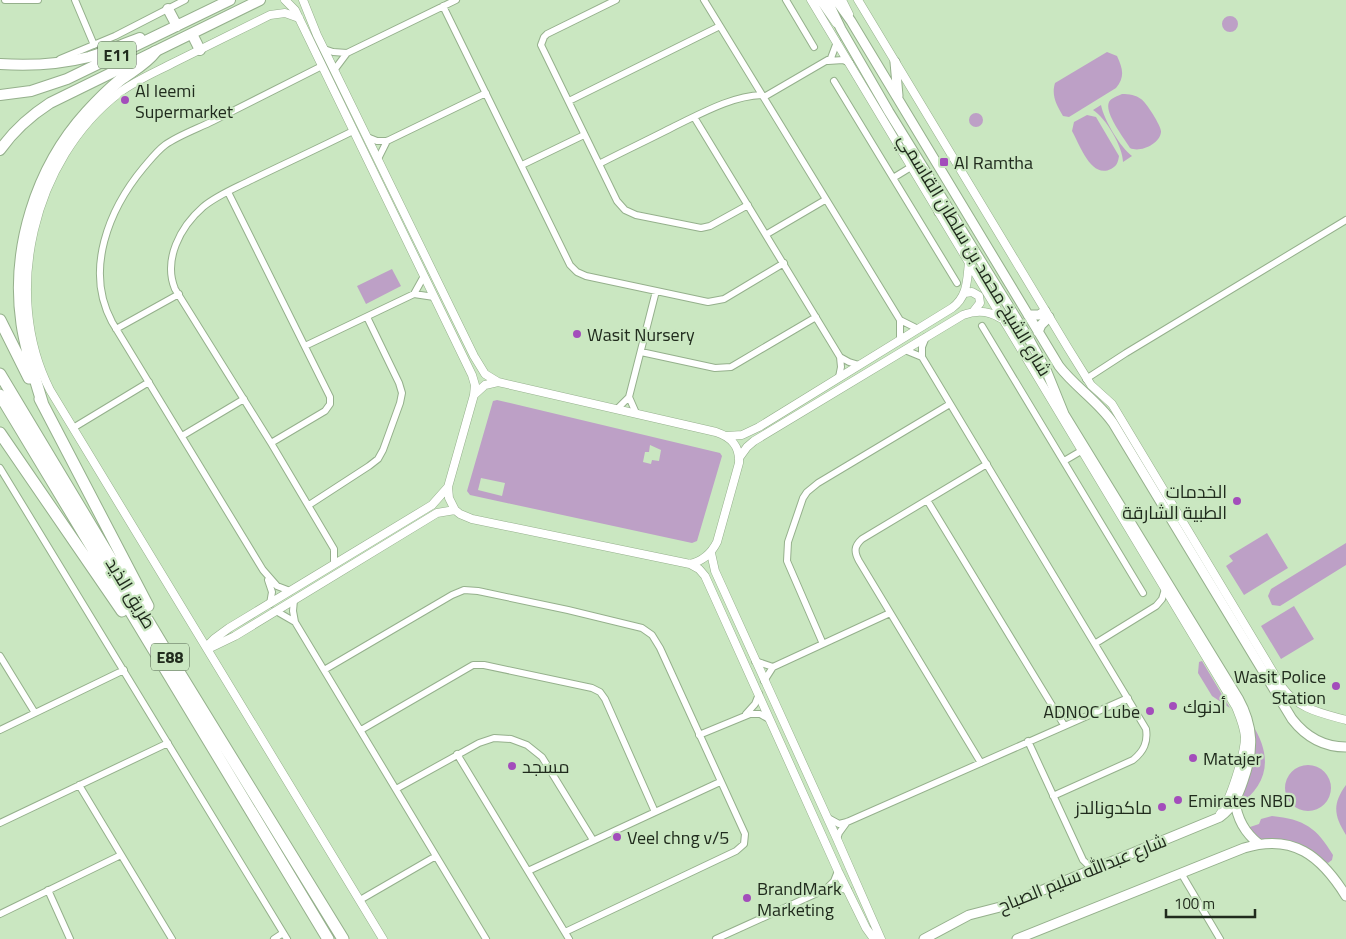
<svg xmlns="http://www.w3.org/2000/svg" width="1346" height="939" font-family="'Titillium Web',Cairo,sans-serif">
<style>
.green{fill:#bda0c6;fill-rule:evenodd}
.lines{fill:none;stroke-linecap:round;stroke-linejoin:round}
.minor-casing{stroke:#95b08c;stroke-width:8}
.tertiary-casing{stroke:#95b08c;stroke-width:9}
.secondary-casing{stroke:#95b08c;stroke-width:11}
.trunk-casing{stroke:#95b08c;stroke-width:12}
.motorway-casing{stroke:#95b08c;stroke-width:13}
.minor{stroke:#fff;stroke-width:6}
.tertiary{stroke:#fff;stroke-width:8}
.secondary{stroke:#fff;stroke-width:9}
.trunk{stroke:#fff;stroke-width:10}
.motorway{stroke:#fff;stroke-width:11}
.poi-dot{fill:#a34dbb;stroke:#cae7c1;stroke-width:2}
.labels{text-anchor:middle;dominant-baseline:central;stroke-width:4.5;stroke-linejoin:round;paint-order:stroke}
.shield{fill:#cae7c1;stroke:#53634e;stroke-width:1}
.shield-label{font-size:16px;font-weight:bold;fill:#202b1d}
.poi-label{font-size:18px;fill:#202b1d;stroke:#cae7c1;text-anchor:start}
.street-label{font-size:18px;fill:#202b1d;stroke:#cae7c1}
</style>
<rect width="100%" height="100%" fill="#cae7c1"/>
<path class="green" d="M1222 24a8 8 0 1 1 16 0a8 8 0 1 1-16 0Z
M1107,52L1117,56C1123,69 1125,77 1116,88L1069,117L1063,116C1057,106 1051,96 1055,83Z
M1122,94C1129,94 1136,95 1141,99C1146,102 1162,127 1161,132C1160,144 1140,153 1130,148C1124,138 1104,113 1109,102C1111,98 1118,96 1122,94Z
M1101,105C1104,120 1120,147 1132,156L1123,162C1123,147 1106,118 1093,110Z
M969 120a7 7 0 1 1 14 0a7 7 0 1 1-14 0Z
M1087,115L1096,117L1119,156C1118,162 1117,166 1111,169C1091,179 1080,145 1072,131L1074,122Z
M392,269L401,286L366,304L357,286Z
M497,400L720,453L722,456L697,541L692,543L470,495L467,491L493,401ZM650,445L661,450L659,461L652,460L651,464L643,462L645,452H649ZM481,478L505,483L502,496L478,490Z
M1267,533L1288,568L1244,595L1226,566L1233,561L1229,556Z
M1346,543V565L1280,606L1272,605L1268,596L1271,589Z
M1294,606L1314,639L1281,659L1261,626Z
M1202,661L1230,708L1212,696L1198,673L1199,662Z
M1252,724C1273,757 1269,785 1236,807Z
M1285 788a23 23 0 1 1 46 0a23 23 0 1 1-46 0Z
M1346,785V835C1334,816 1332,804 1346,785Z
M1272,816C1304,819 1317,828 1333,855L1332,860L1328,863C1305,848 1281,840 1253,838L1247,828L1259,824L1261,819Z"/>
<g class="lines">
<g class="minor-casing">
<path id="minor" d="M5,0H38
M75,0L94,45
M616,0L547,34L544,37L541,45L617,201L625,210L636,215L701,228L710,226L748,205
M704,0L900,320L918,329
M786,0L814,47
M443,6L570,265L577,272L586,276L708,302L724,299L784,263
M324,49L333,52L347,53
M60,59L115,36L185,0
M828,61L843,60L850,63
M335,69L347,53L456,0
M834,81L957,283
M764,97L831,58L837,42
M569,101L720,26
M694,117L840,357L841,367L839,377
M367,137L377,141H387L486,93
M378,159L387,141
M599,164C624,151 650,139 675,126C702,113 732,96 762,95
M522,165L584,135
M893,178L911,167
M228,192L330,397V404L325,411L271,443
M767,234L825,200
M414,294L424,276
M982,326L1143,593
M116,329L179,294
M926,337L922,347V357L1146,729C1148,742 1144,751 1133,760L1053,796
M900,340V320
M305,346L414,294L434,297
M905,350L922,357
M641,352L715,368L731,367L816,317
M840,357L849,362L859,365
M1086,379L1126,353L1346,220
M629,397L636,413
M617,409L629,397L656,291
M73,428L149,382
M182,436L244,399
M1064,461L1081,451
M0,468L287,939
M927,500L1064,725
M309,505L369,466L378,459L383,450L400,403L402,393L399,383L367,317
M334,564V549L271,443L175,289C163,260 180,227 203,207C216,196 233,189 249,181C284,164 319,148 353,131
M268,580L272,592L270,604
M290,591L277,586L263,570L112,322C84,270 109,209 144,167C150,160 157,151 165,145C177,136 199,128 213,121C249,103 285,85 322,66
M294,600L293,611L295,622L486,939
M276,611L295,622
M1096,643L1156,606L1162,599L1165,589
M823,644L787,561L788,542L803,498L807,492L818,483L950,404
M0,656L35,713
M755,661L773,667
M324,670L452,595L464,590L478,591L568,610L642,628L652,635L660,648L745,834L744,844L736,851L565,932
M764,681L773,667L890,613
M746,714L755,704L759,694
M0,730L124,670
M361,730L473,665H484L592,688L600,692L605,699L655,812
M699,735L750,714H760L769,719
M1028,741L1083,860L1093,870
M457,754L569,939
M981,763L859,561C854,552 854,546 862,539L987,464
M79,785L172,939
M396,789L479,743L494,738L511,739L527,745L542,757L593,840
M828,818L839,824L847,822L1128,698
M0,823L168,743
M837,839L839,833L847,822
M528,871L720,782
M1181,873L1220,939
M826,889L834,881L838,871
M48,890L70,939
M360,900L436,856
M0,914L121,855
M274,939L283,933
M716,939L826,889L837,888L848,890"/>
</g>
<g class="tertiary-casing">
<path id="tertiary" d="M285,0L295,10L472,375L475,385L474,395
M303,0L317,35L474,356L485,374L498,382
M811,0L1236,707C1240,717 1244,726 1245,737C1245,754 1230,801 1220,814
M820,0L836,23
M842,0L849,14
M858,0L1068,348L1091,385L1112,404L1282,687C1298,709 1321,713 1346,720
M299,18L285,13L270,15C238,31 207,46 175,62C156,72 136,80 119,93C33,159 1,294 50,390L383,939
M965,293L972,292L979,296L980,303L973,312
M498,382L716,432C731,437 740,446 739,463L717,542C711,554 703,561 690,564L472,519L460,514L455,510L449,498L448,487L474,395L485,385Z
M727,436L742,435L759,427L952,308C968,296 967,280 969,262
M739,458L747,447L754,441L963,315C976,310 988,310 1000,318
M711,553L715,571L837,839L881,939
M690,564L699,569L705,576L838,871L866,928L874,939
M206,647L214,639L229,628L432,505L448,487
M208,649L235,636L437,513L455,510"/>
</g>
<g class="secondary-casing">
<path id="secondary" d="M827,0L841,29L889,112L1029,339L1047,372L1064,414L1238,698C1254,727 1254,750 1243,781C1238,796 1233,807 1220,817L1004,906L969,915L924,939
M836,0L851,21L1059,366C1075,387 1098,401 1113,423L1292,719C1306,737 1324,747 1346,747
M895,62L898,96
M933,190L939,212
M1028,315H1039L1045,311
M1038,332L1041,325L1049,317
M1235,801C1237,819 1245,833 1259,844
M1017,939L1244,848C1293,833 1321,856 1346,896"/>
</g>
<g class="trunk-casing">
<path id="trunk" d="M168,9L177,26
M192,34L200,50
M0,64C29,66 61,64 89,57C106,52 123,44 140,38
M0,95L31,91L67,79L230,0
M0,150C14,130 30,116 50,103L260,0"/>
</g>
<g class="motorway-casing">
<path id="motorway" d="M0,320L29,378
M0,374L168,654L343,939
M0,395L328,939
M40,399L148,606
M43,405C35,378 26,352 22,324C11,249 36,168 87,112C97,101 108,90 120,80C132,71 146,64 155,52
M0,433L122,611"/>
</g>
<use href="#minor" class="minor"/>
<use href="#tertiary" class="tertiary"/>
<use href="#secondary" class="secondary"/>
<use href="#trunk" class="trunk"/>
<use href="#motorway" class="motorway"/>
</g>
<g class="poi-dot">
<circle cx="125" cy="100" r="5"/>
<rect x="939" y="157" width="10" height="10" rx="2.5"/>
<circle cx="577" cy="334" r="5"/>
<circle cx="1237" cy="501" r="5"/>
<circle cx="1336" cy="686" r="5"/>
<circle cx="1173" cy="706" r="5"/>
<circle cx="1150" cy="711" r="5"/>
<circle cx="1193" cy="758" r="5"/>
<circle cx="512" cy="766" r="5"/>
<circle cx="1178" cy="800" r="5"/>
<circle cx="1162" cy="807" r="5"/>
<circle cx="617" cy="837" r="5"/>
<circle cx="747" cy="898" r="5"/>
</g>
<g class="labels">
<g class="shield">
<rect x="98" y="41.5" width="38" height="27" rx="4"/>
<rect x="151" y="643.5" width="38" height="27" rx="4"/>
</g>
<g class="shield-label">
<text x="117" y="55">E11</text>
<text x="170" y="657">E88</text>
</g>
<g class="poi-label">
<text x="135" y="90">Al Ieemi<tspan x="135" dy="21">Supermarket</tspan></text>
<text x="954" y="162">Al Ramtha</text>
<text x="587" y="334">Wasit Nursery</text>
<text x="1227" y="491" text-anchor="end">الخدمات<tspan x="1227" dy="21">الطبية الشارقة</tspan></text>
<text x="1326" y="676" text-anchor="end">Wasit Police<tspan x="1326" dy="21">Station</tspan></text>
<text x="1183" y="706">أدنوك</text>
<text x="1140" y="711" text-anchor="end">ADNOC Lube</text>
<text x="1203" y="758">Matajer</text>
<text x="522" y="766">مسجد</text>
<text x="1188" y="800">Emirates NBD</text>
<text x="1152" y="807" text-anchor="end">ماكدونالدز</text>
<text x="627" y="837">Veel chng v/5</text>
<text x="757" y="888">BrandMark<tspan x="757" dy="21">Marketing</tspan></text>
</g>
<g class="street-label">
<text transform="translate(975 255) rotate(59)">شارع الشيخ محمد بن سلطان القاسمي</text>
<text transform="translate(131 593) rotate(59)">طريق الذيد</text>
<text transform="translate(1082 873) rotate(-22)">شارع عبدالله سليم الصباح</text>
</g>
</g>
<path d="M1166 909v8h89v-8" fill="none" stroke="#202b1d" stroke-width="2.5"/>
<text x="1174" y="909" font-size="15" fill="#202b1d" stroke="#cae7c1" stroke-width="4" paint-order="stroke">100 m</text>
</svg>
